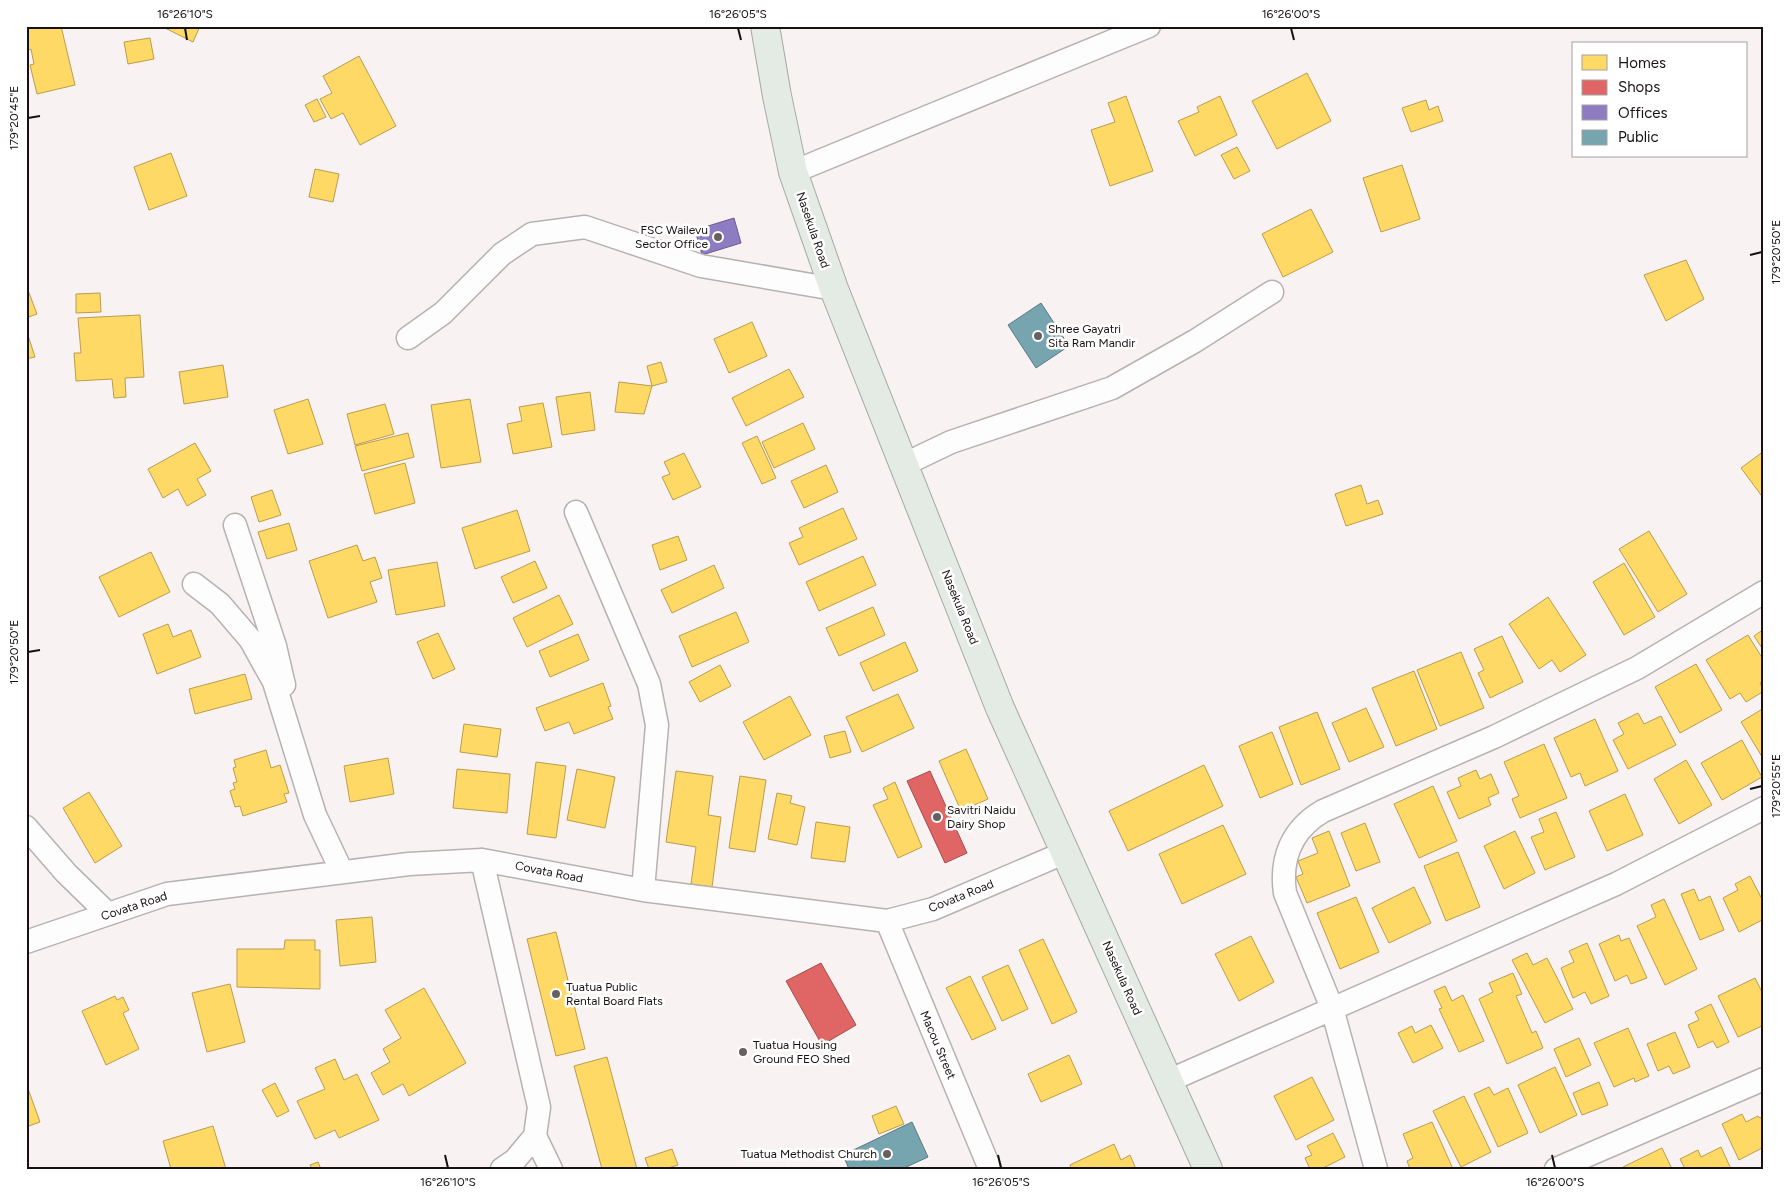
<svg xmlns="http://www.w3.org/2000/svg" width="1790" height="1195" font-family="Figtree,sans-serif">
<style>
.homes{fill:#ffd966;stroke:#ba9d4c}
.shops{fill:#e06666;stroke:#a44c4c}
.offices{fill:#8e7cc3;stroke:#6b5c8e}
.public{fill:#76a5af;stroke:#5a7980}
.lines{fill:none;stroke-linecap:round;stroke-linejoin:round}
.minor-casing{stroke:#b8b1b1;stroke-width:25}
.major-casing{stroke:#a1aaa1;stroke-width:30}
.minor{stroke:#fefdfd;stroke-width:22}
.major{stroke:#e4eae4;stroke-width:28}
.ticks{fill:none;stroke:#181111;stroke-width:2}
.poi-dot{fill:#676060;stroke:#fff;stroke-width:2}
.labels{text-anchor:middle;dominant-baseline:central;stroke-width:5;stroke-linejoin:round;paint-order:stroke}
.poi-label{font-size:12px;fill:#181111;stroke:#fff;text-anchor:start}
.street-label{font-size:12px;fill:#181111;stroke:#fff}
.neatline{fill:none;stroke:#181111;stroke-width:2}
.ticks-label{font-size:12px;text-anchor:middle;fill:#181111}
</style>
<rect width="100%" height="100%" fill="#f9f2f2"/>
<path class="homes" d="M26,26H61L75,85L37,94L30,65L34,64L31,49L26,51Z
M161,26H200L193,42Z
M150,38L154,59L128,64L124,42Z
M359,56L396,126L360,145L343,113L331,119L320,99L332,93L323,76Z
M1307,73L1331,121L1277,149L1252,101Z
M1126,96L1153,171L1110,186L1091,130L1115,122L1108,103Z
M1220,96L1237,135L1195,156L1178,121L1199,112L1197,107Z
M317,99L326,117L314,122L305,105Z
M1426,100L1429,110L1438,106L1443,121L1411,132L1402,108Z
M1237,147L1250,171L1234,179L1221,155Z
M171,153L187,196L149,210L134,167Z
M1402,165L1420,219L1381,232L1363,178Z
M315,169L339,174L333,202L309,197Z
M1311,209L1333,252L1283,277L1262,234Z
M1686,260L1704,299L1666,321L1644,275Z
M26,285L37,314L26,318Z
M100,293L101,312L76,313V294Z
M140,315L144,377L125,378L126,397L114,398L112,379L76,381L74,353H81L78,318Z
M752,322L767,356L729,373L714,339Z
M26,329L35,357L26,359Z
M661,362L667,382L652,386L647,366Z
M223,365L228,397L184,404L179,372Z
M789,369L804,397L746,426L732,398Z
M619,382L652,386L644,414L615,412Z
M590,392L595,430L562,435L556,397Z
M308,399L323,444L288,454L274,410Z
M470,399L481,462L441,468L431,405Z
M543,403L552,447L513,454L507,424L522,421L519,407Z
M385,404L394,434L355,445L347,414Z
M803,423L815,449L774,468L762,442Z
M408,433L414,457L362,471L355,446Z
M757,436L776,478L762,484L742,443Z
M195,443L211,471L197,479L206,495L187,506L178,489L163,498L148,469Z
M1764,451V499L1741,468Z
M684,453L701,487L673,500L662,477L670,474L664,462Z
M405,463L415,503L375,514L364,474Z
M826,465L838,492L804,508L791,481Z
M1361,485L1367,504L1378,500L1383,514L1346,526L1335,494Z
M272,490L281,515L259,522L251,497Z
M843,508L857,539L799,565L789,543L803,537L799,528Z
M517,510L530,551L475,569L462,528Z
M289,523L297,550L267,559L258,532Z
M1649,531L1687,594L1658,612L1619,549Z
M678,536L687,560L660,570L652,545Z
M357,545L363,561L375,557L382,578L370,582L377,602L328,618L309,561Z
M151,552L170,592L119,617L99,577Z
M863,556L876,585L819,611L806,582Z
M535,561L547,588L513,603L501,577Z
M437,562L445,606L396,615L388,570Z
M1624,563L1655,617L1624,635L1593,582Z
M714,565L724,588L672,613L661,590Z
M559,595L573,624L527,647L513,618Z
M1548,597L1586,655L1560,672L1552,660L1539,669L1509,624Z
M873,607L885,635L839,656L826,628Z
M736,612L749,642L692,667L679,636Z
M168,624L173,637L191,630L201,657L157,674L143,634Z
M1764,629V651L1754,636Z
M438,633L455,669L433,679L417,642Z
M578,634L589,660L550,677L539,651Z
M1748,635L1764,661V680L1760,683L1764,691L1746,702L1740,693L1730,699L1706,660Z
M1502,636L1523,682L1490,698L1478,673L1484,670L1474,649Z
M905,642L918,671L873,691L860,663Z
M1461,652L1484,708L1440,726L1417,670Z
M1696,664L1722,710L1680,733L1655,687Z
M720,665L731,686L700,702L689,682Z
M1414,671L1437,729L1396,746L1372,688Z
M245,674L252,699L195,714L189,689Z
M603,683L611,706L608,707L613,719L574,734L569,722L545,731L536,708Z
M898,694L914,728L862,752L846,717Z
M790,696L811,735L764,760L743,722Z
M1366,708L1384,747L1349,762L1332,723Z
M1764,708V760L1741,722Z
M1317,712L1340,769L1301,785L1279,727Z
M1638,713L1644,724L1661,716L1676,745L1628,769L1613,740L1624,734L1618,723Z
M1595,719L1618,771L1585,786L1580,773L1571,777L1554,738Z
M464,724L501,729L497,757L460,752Z
M845,731L851,752L830,758L824,736Z
M1272,732L1293,784L1260,798L1239,746Z
M1742,740L1762,777L1722,800L1701,763Z
M1544,744L1567,798L1520,818L1512,799L1519,796L1504,762Z
M966,749L988,799L961,811L939,761Z
M266,750L271,768L280,765L289,793L284,794L287,802L243,816L240,806L235,807L230,791L235,789L233,783L237,782L233,768L236,767L234,760Z
M388,758L394,794L350,802L344,766Z
M1686,760L1712,805L1679,824L1654,779Z
M536,762L566,766L556,838L527,834Z
M1204,765L1223,806L1128,851L1109,811Z
M457,769L510,774L507,813L453,808Z
M577,769L615,777L605,828L567,820Z
M1476,770L1480,779L1491,774L1499,793L1488,798L1491,805L1459,819L1447,792L1461,786L1458,778Z
M676,771L713,776L708,815L721,817L712,887L691,884L696,847L666,842Z
M740,776L766,780L755,852L729,848Z
M895,782L922,847L898,858L873,805L888,799L883,788Z
M1433,786L1457,841L1419,858L1394,804Z
M89,792L122,846L95,863L63,808Z
M777,793L792,796L790,803L805,807L797,845L768,839Z
M1625,794L1643,835L1607,851L1589,811Z
M1556,812L1575,857L1545,870L1531,837L1544,832L1539,819Z
M816,822L850,827L845,862L811,858Z
M1365,823L1380,862L1356,871L1341,833Z
M1223,825L1246,874L1182,904L1159,854Z
M1329,831L1350,886L1307,903L1296,877L1303,874L1298,861L1318,853L1312,838Z
M1515,831L1535,873L1504,889L1484,846Z
M1458,852L1480,907L1446,921L1424,866Z
M1750,876L1764,903V919L1739,932L1723,898L1738,890L1735,884Z
M1414,887L1431,923L1389,943L1372,908Z
M1694,889L1699,901L1710,896L1724,930L1700,940L1681,894Z
M1356,897L1379,952L1340,969L1317,913Z
M1664,899L1697,969L1665,985L1637,926L1656,917L1651,905Z
M372,917L376,962L340,966L336,920Z
M556,932L585,1049L556,1056L527,939Z
M1619,935L1621,941L1629,938L1647,978L1631,984L1627,975L1615,981L1599,944Z
M1251,936L1274,982L1239,1001L1215,954Z
M1043,939L1077,1012L1052,1024L1019,950Z
M285,940H315V950H320V989L237,987V949H284Z
M1587,943L1609,996L1591,1004L1585,992L1573,998L1561,968L1574,962L1569,951Z
M1527,953L1533,965L1547,958L1573,1009L1545,1023L1512,960Z
M1008,965L1028,1009L1002,1021L982,977Z
M1513,973L1522,994L1516,996L1532,1033L1536,1031L1543,1048L1507,1064L1479,999L1493,992L1489,983Z
M970,976L996,1029L972,1040L946,988Z
M1755,978L1764,996V1025L1738,1037L1718,996Z
M230,984L245,1042L207,1052L192,993Z
M1445,986L1452,1001L1463,995L1484,1041L1459,1052L1439,1009L1442,1008L1434,991Z
M424,988L466,1063L409,1096L403,1084L383,1095L371,1073L390,1062L383,1049L401,1038L385,1010Z
M115,996L117,1000L123,997L129,1010L123,1013L139,1049L106,1065L82,1011Z
M1711,1004L1729,1042L1717,1048L1713,1041L1698,1048L1688,1025L1699,1020L1695,1012Z
M1431,1025L1443,1048L1413,1063L1398,1033L1412,1026L1415,1033Z
M1628,1028L1649,1076L1635,1082L1634,1078L1614,1087L1594,1043Z
M1675,1032L1690,1067L1673,1074L1669,1066L1658,1071L1647,1044Z
M1579,1038L1591,1065L1566,1077L1554,1049Z
M1069,1055L1082,1084L1041,1102L1028,1074Z
M607,1057L637,1169H602L574,1066Z
M335,1059L344,1080L357,1074L379,1120L339,1138L335,1130L315,1139L297,1101L325,1089L315,1068Z
M1555,1067L1577,1115L1540,1133L1518,1085Z
M1312,1077L1334,1120L1296,1140L1274,1096Z
M1599,1082L1608,1105L1582,1115L1573,1093Z
M26,1083L40,1122L26,1127Z
M275,1083L289,1111L277,1117L262,1090Z
M1489,1087L1494,1095L1508,1088L1528,1133L1498,1147L1474,1094Z
M1464,1096L1491,1152L1461,1167L1433,1111Z
M896,1106L904,1124L879,1134L872,1116Z
M1742,1114L1746,1122L1758,1116L1760,1118L1764,1116V1147L1739,1160L1722,1124Z
M1432,1122L1453,1169H1410L1407,1161L1413,1158L1403,1134Z
M213,1126L226,1169H171L163,1141Z
M1333,1133L1345,1157L1321,1169H1310L1305,1158L1312,1155L1307,1146Z
M1114,1144L1121,1160L1130,1155L1136,1169H1071L1070,1165Z
M1721,1147L1731,1169H1685L1680,1159L1698,1150L1701,1157Z
M1662,1148L1672,1169H1623V1167Z
M672,1149L678,1165L665,1169H649L645,1158Z
M318,1162L321,1169H312L310,1165Z"/>
<path class="shops" d="M930,771L967,853L945,863L907,781Z
M821,963L856,1025L822,1045L786,981Z"/>
<path class="offices" d="M734,218L741,243L702,255L695,230Z"/>
<path class="public" d="M1041,303L1069,346L1036,368L1008,325Z
M912,1122L928,1157L902,1169H849L843,1155Z"/>
<g class="lines">
<g class="minor-casing">
<path id="minor" d="M793,172L1149,26
M408,338L443,313L502,254L532,234L585,227L701,266L834,289
M903,465L951,442L1112,388L1195,341L1272,292
M576,512L649,684L657,725L643,890
M235,525L275,646L284,685
M194,584L220,604L250,639L274,682L315,815L342,872
M26,827L66,873L108,914
M482,860L539,1107L535,1136L515,1160L502,1169
M887,921L990,1169
M26,942L167,894L409,864L482,860L643,890L887,921L933,909L1066,852
M1168,1081L1616,884L1764,808
M535,1136L551,1169
M1376,1169L1332,1008L1285,893C1280,858 1292,829 1323,811L1494,737L1637,668L1764,592
M1556,1169L1764,1079"/>
</g>
<g class="major-casing">
<path id="major" d="M765,26L777,96L793,172L834,289L1000,708L1208,1169"/>
</g>
<use href="#minor" class="minor"/>
<use href="#major" class="major"/>
</g>
<path class="ticks" d="M185,28L187,40M738,28L741,40M1291,28L1294,40M28,118L40,116M1750,255L1762,252M28,652L40,650M1750,789L1762,786M445,1155L448,1168M998,1155L1001,1168M1552,1155L1555,1168"/>
<g class="poi-dot">
<circle cx="718" cy="237" r="5"/>
<circle cx="1038" cy="336" r="5"/>
<circle cx="937" cy="817" r="5"/>
<circle cx="556" cy="994" r="5"/>
<circle cx="743" cy="1052" r="5"/>
<circle cx="887" cy="1154" r="5"/>
</g>
<g class="labels">
<g class="poi-label">
<text x="708" y="230" text-anchor="end">FSC Wailevu<tspan x="708" dy="14">Sector Office</tspan></text>
<text x="1048" y="329">Shree Gayatri<tspan x="1048" dy="14">Sita Ram Mandir</tspan></text>
<text x="947" y="810">Savitri Naidu<tspan x="947" dy="14">Dairy Shop</tspan></text>
<text x="566" y="987">Tuatua Public<tspan x="566" dy="14">Rental Board Flats</tspan></text>
<text x="753" y="1045">Tuatua Housing<tspan x="753" dy="14">Ground FEO Shed</tspan></text>
<text x="877" y="1154" text-anchor="end">Tuatua Methodist Church</text>
</g>
<g class="street-label">
<text transform="translate(813 230) rotate(71)">Nasekula Road</text>
<text transform="translate(960 607) rotate(68)">Nasekula Road</text>
<text transform="translate(549 872) rotate(11)">Covata Road</text>
<text transform="translate(961 896) rotate(-22)">Covata Road</text>
<text transform="translate(134 906) rotate(-18)">Covata Road</text>
<text transform="translate(1122 978) rotate(66)">Nasekula Road</text>
<text transform="translate(938 1045) rotate(67)">Macou Street</text>
</g>
</g>
<rect width="1790" height="1195" fill="none" stroke="#ffffff" stroke-width="55"/>
<rect x="1572" y="42" width="175" height="115" fill="#ffffff" stroke="#a3a0a0"/>
<rect x="1582" y="55" width="25" height="15" fill="#ffd966" stroke="#a3a0a0"/>
<text x="1618" y="68" font-size="15" fill="#181111">Homes</text>
<rect x="1582" y="80" width="25" height="15" fill="#e06666" stroke="#a3a0a0"/>
<text x="1618" y="92" font-size="15" fill="#181111">Shops</text>
<rect x="1582" y="105" width="25" height="15" fill="#8e7cc3" stroke="#a3a0a0"/>
<text x="1618" y="118" font-size="15" fill="#181111">Offices</text>
<rect x="1582" y="130" width="25" height="15" fill="#76a5af" stroke="#a3a0a0"/>
<text x="1618" y="142" font-size="15" fill="#181111">Public</text>
<rect x="28" y="28" width="1734" height="1140" class="neatline"/>
<g class="ticks-label">
<text x="185" y="18">16°26'10"S</text>
<text x="738" y="18">16°26'05"S</text>
<text x="1291" y="18">16°26'00"S</text>
<text transform="translate(14 118) rotate(-90)" y="4">179°20'45"E</text>
<text transform="translate(1776 252) rotate(-90)" y="4">179°20'50"E</text>
<text transform="translate(14 652) rotate(-90)" y="4">179°20'50"E</text>
<text transform="translate(1776 786) rotate(-90)" y="4">179°20'55"E</text>
<text x="448" y="1186">16°26'10"S</text>
<text x="1001" y="1186">16°26'05"S</text>
<text x="1555" y="1186">16°26'00"S</text>
</g>
</svg>
